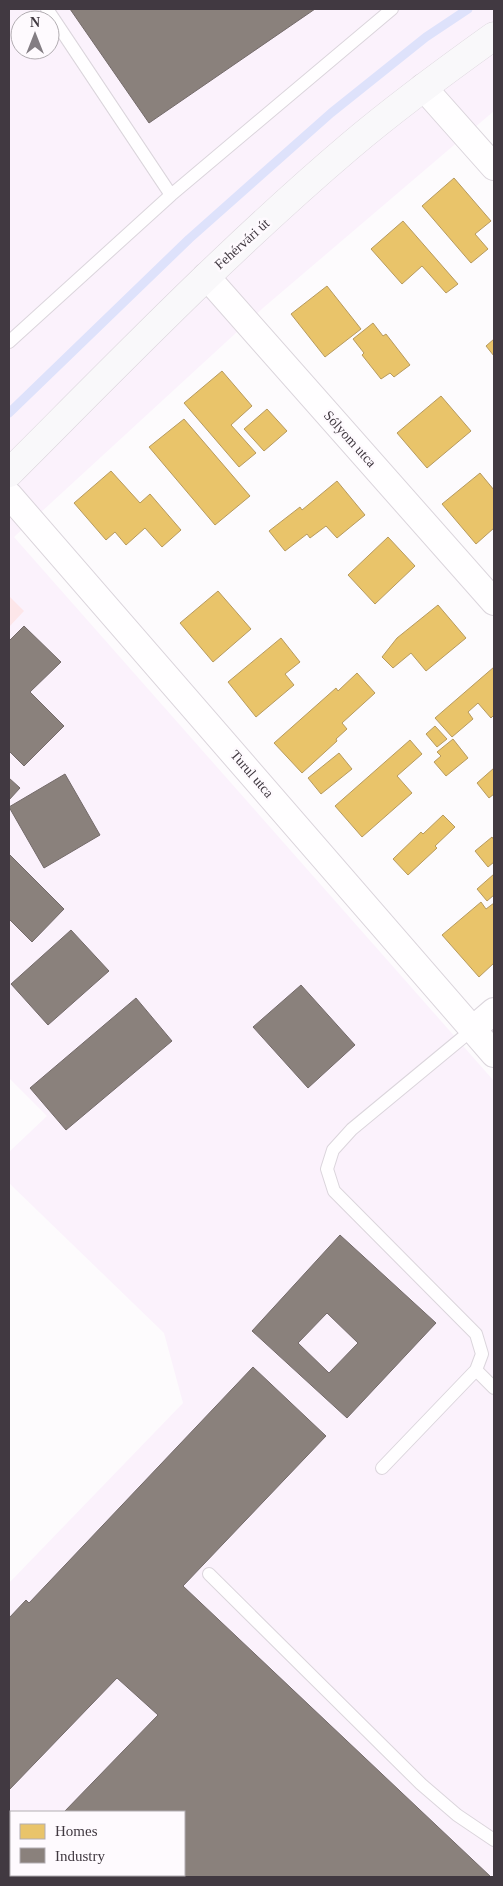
<svg xmlns="http://www.w3.org/2000/svg" width="503" height="1886" font-family="'Times New Roman',serif">
<style>
.built{fill:#fbf2fc;fill-rule:evenodd}
.green{fill:#fde6e9}
.homes{fill:#e9c46a;stroke:#b79a5e}
.industry{fill:#8a817c;stroke:#746b6a;fill-rule:evenodd}
.lines{fill:none;stroke-linecap:round;stroke-linejoin:round}
.stream{stroke:#dee2fb;stroke-width:9}
.service-casing{stroke:#dbd5dc;stroke-width:14}
.minor-casing{stroke:#dbd5dc;stroke-width:28}
.secondary-casing{stroke:#dbd5dc;stroke-width:29}
.service{stroke:#fffeff;stroke-width:12}
.minor{stroke:#fffeff;stroke-width:26}
.secondary{stroke:#f9f8fa;stroke-width:28}
.labels{text-anchor:middle;dominant-baseline:central;stroke-width:5;stroke-linejoin:round;paint-order:stroke}
.street-label{font-size:14px;fill:#413941;stroke:#fefafe}
</style>
<rect width="100%" height="100%" fill="#fdfbfd"/>
<path class="built" d="M9,9H494V111L263,308L14,537L494,1081V1877H9V1583L183,1403L164,1333L9,1183V1152L47,1116L9,1078ZM20,20H50V50H20ZM11,1812H184V1875H11Z"/>
<path class="green" d="M9,596L24,611L9,627Z"/>
<path class="homes" d="M454,178L491,221L475,234L488,249L471,263L422,206Z
M403,221L458,284L446,293L422,266L402,284L371,249Z
M327,286L361,329L325,357L291,314Z
M373,323L383,336L386,334L410,365L394,377L390,373L381,379L362,355L364,353L353,339Z
M494,339V356L486,346Z
M222,371L252,406L231,425L256,453L239,467L184,403Z
M441,396L471,431L427,468L397,433Z
M267,409L287,431L264,451L244,429Z
M184,419L250,496L215,525L149,447Z
M111,471L140,503L150,494L181,530L162,547L145,528L126,545L115,532L106,540L74,503Z
M480,473L494,490V528L476,544L442,504Z
M337,481L365,515L337,538L326,526L310,538L307,534L285,551L269,531L300,507L302,510Z
M388,537L415,566L375,604L348,575Z
M218,591L251,629L213,662L180,623Z
M438,605L466,638L426,671L411,653L393,668L382,657L397,638Z
M281,638L300,662L285,674L294,685L256,717L228,682Z
M494,667V715L491,718L478,703L468,712L473,719L452,737L435,718Z
M357,673L375,693L342,723L347,729L336,739L337,741L302,773L274,743L336,688L338,691Z
M435,726L447,739L437,747L426,734Z
M453,739L468,758L446,776L434,762L441,756L437,752Z
M410,740L422,754L397,776L412,793L362,837L335,806Z
M339,753L352,769L321,794L308,778Z
M494,768V794L489,798L477,783Z
M443,815L455,827L435,846L437,848L408,875L393,859L421,832L423,834Z
M492,837L494,840V862L488,867L475,851Z
M494,874V895L487,901L477,889Z
M481,902L486,909L494,903V963L479,977L442,935Z"/>
<path class="industry" d="M70,9H315L149,123Z
M24,626L61,662L30,692L64,726L24,766L9,751V641Z
M65,774L100,835L44,868L9,807Z
M9,778L20,788L9,800Z
M9,854L64,909L32,942L10,920L9,922Z
M71,930L109,971L48,1025L11,984Z
M301,985L355,1045L308,1088L253,1027Z
M136,998L172,1041L66,1130L30,1088Z
M340,1235L436,1323L347,1418L252,1331ZM327,1313L358,1343L329,1373L298,1343Z
M253,1367L326,1436L183,1586L491,1877H9V1869L11,1867V1875H184V1812H64L158,1715L117,1678L9,1790V1618L26,1600L29,1603Z"/>
<g class="lines">
<path class="stream" d="M9,413L189,239L331,113L426,37L468,9"/>
<g class="service-casing">
<path id="service" d="M47,9L171,195
M9,342L171,195L392,9
M476,1370L494,1388
M382,1468L476,1370L482,1354L476,1334L334,1191L327,1169L333,1150L352,1129L473,1029
M209,1574L421,1784L457,1815L494,1840"/>
</g>
<g class="minor-casing">
<path id="minor" d="M423,87L494,167
M206,276L494,602
M9,495L494,1054
M473,1029L494,1011"/>
</g>
<g class="secondary-casing">
<path id="secondary" d="M9,473C120,362 230,248 350,146C396,107 445,71 494,36"/>
</g>
<use href="#service" class="service"/>
<use href="#minor" class="minor"/>
<use href="#secondary" class="secondary"/>
</g>
<g class="labels">
<g class="street-label">
<text transform="translate(242 244) rotate(-42)">Fehérvári út</text>
<text transform="translate(350 439) rotate(48)">Sólyom utca</text>
<text transform="translate(252 774) rotate(49)">Turul utca</text>
</g>
</g>
<rect width="503" height="1886" fill="none" stroke="#413941" stroke-width="20"/>
<rect x="10" y="1811" width="175" height="65" fill="#fefafe" stroke="#b2adb2"/>
<rect x="20" y="1824" width="25" height="15" fill="#e9c46a" stroke="#b2adb2"/>
<text x="55" y="1836" font-size="15" fill="#413941">Homes</text>
<rect x="20" y="1848" width="25" height="15" fill="#8a817c" stroke="#b2adb2"/>
<text x="55" y="1861" font-size="15" fill="#413941">Industry</text>
<g transform="translate(35 35)"><circle r="24" fill="#fefafe" stroke="#b2adb2"/>
<path d="M0-4L9 19L0 12L-9 19Z" fill="#837d83"/>
<text y="-8" font-size="14" font-weight="bold" text-anchor="middle" fill="#413941">N</text>
</g>
</svg>
